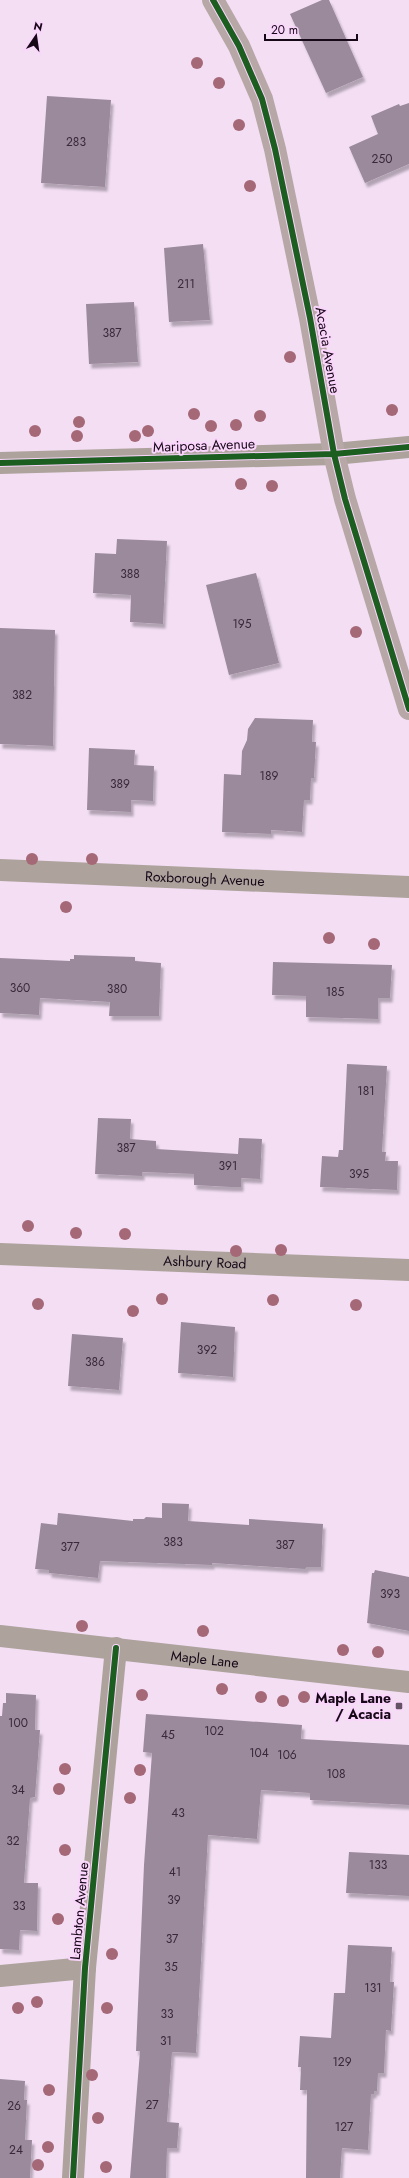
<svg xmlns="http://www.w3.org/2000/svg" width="409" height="2178" font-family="Jost,sans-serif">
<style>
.building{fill:#9b899c;filter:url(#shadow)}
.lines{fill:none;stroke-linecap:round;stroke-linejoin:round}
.street{stroke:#ada29c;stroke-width:22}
.secondary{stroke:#b7a8a7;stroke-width:22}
.cycleway-casing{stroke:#fbd6fc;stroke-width:8}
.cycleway{stroke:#1b5e20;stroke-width:6}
.tree{fill:#a56877}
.poi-dot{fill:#645365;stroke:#fbd6fc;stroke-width:1.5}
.labels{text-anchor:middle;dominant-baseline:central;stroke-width:4;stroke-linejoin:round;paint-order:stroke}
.number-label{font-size:12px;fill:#382839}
.street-label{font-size:14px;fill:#170818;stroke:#fbd6fc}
.poi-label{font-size:14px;font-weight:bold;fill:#170818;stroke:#fbd6fc;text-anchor:end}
</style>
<defs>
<filter id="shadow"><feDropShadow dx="2.5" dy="4.5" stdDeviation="1" flood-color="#0004"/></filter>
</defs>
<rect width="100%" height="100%" fill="#f3def4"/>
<path class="building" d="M322,0H329L363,77L326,93L290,14Z
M47,96L111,100L105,187L41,183Z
M409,103V164L365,183L349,147L378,134L371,116L399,104L400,106Z
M203,244L210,320L169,322L164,248Z
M134,302L138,362L89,364L86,304Z
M117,539L167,541L163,624L130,622L131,595L93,593L95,553L116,554Z
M256,573L279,663L229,675L206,585Z
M0,628L55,630L53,746L0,744Z
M255,718L313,720L312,742H316L314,778H311L310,800H304L302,832L271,830V834L222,832L224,774L241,775L242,751L247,740L248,729Z
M89,748L135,750L134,765L154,766L153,801L131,800V812L87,810Z
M74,955L135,957V961L161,963L159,1016H109L110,1002L40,998L39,1015L0,1013V958L70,961V959H74Z
M273,962L392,965L390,998H378V1019L306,1017V996L272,995Z
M347,1064L387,1066L382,1152H386L385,1161H398L397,1190L320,1187L322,1156L338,1157L339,1150H343Z
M98,1118L131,1119L130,1139L156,1141V1149L238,1154L239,1138L262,1139L260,1179L241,1178V1187H231L194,1185V1174L142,1172V1176L95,1174Z
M181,1322L235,1327L233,1377L178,1373Z
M72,1334L123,1338L119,1390L68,1386Z
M162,1503L189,1504L188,1521L249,1525V1519L323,1524L321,1567H307L305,1569L212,1563V1565L100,1561L98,1578L49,1573V1570L35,1569L41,1523L57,1525L58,1513L133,1521V1519H144L146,1517L162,1518Z
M375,1570L409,1577V1631L367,1623L372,1573H374Z
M6,1693L36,1695L35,1730H40L35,1797L30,1798L24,1883H38L37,1931L20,1930L19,1950L0,1949V1716H2L3,1703H6Z
M146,1714L302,1725L301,1739L409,1745V1805L310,1800V1793L261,1790L257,1839L208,1835L196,2053L172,2052L167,2122L179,2123L177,2148H167L166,2178H130L140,2051H136L144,1865L152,1753L143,1752Z
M349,1852L409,1855V1896L346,1893Z
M348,1945L392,1947L390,1982H394L391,2031L386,2030L384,2073H378L377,2091H374V2094H371L368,2150L342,2148L340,2178H306L307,2090H300L301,2067H298L300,2036L331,2038L334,1993H345Z
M0,2079L25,2081L24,2100H27L25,2140H32L30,2178H0Z"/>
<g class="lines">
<g class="street">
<path d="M0,463L334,454L409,447"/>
<path id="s1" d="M0,870L409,887"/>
<path id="s2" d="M0,1254L409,1270"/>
<path id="s3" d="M0,1636L409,1682"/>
<path d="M0,1976L85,1968"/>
<path d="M73,2178L85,1968L116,1648"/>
</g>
<path class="secondary" d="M213,0L239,46L262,99L275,149L310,318L334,454L345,499L409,709"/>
<g class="cycleway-casing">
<path id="cycleway" d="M213,0L239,46L262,99L275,149L310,318L334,454L345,499L409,709
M0,463L334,454L409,447
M73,2178L85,1968L116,1648"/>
</g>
<use href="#cycleway" class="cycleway"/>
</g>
<g class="tree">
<circle cx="197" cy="63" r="6"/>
<circle cx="219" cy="83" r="6"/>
<circle cx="239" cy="125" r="6"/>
<circle cx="250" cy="186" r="6"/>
<circle cx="290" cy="357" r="6"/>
<circle cx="392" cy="410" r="6"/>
<circle cx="194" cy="414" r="6"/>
<circle cx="260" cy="416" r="6"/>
<circle cx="79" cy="422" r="6"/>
<circle cx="236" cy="425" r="6"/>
<circle cx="211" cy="426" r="6"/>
<circle cx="35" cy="431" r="6"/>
<circle cx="148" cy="431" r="6"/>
<circle cx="77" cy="436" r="6"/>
<circle cx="135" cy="436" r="6"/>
<circle cx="241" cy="484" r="6"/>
<circle cx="272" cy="486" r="6"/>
<circle cx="356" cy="632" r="6"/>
<circle cx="32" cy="859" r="6"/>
<circle cx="92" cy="859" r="6"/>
<circle cx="66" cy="907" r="6"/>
<circle cx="329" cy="938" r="6"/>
<circle cx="374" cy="944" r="6"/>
<circle cx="28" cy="1226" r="6"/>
<circle cx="76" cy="1233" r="6"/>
<circle cx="125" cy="1234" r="6"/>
<circle cx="281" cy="1250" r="6"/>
<circle cx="236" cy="1251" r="6"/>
<circle cx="162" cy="1299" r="6"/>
<circle cx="273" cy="1300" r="6"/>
<circle cx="38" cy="1304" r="6"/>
<circle cx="356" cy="1305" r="6"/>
<circle cx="133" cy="1311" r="6"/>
<circle cx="82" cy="1626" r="6"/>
<circle cx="203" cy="1631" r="6"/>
<circle cx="343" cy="1650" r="6"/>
<circle cx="378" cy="1652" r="6"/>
<circle cx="222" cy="1689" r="6"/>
<circle cx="142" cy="1695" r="6"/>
<circle cx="261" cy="1697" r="6"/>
<circle cx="304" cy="1697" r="6"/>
<circle cx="283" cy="1701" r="6"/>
<circle cx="65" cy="1769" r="6"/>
<circle cx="140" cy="1770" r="6"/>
<circle cx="59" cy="1789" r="6"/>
<circle cx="130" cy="1798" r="6"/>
<circle cx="65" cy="1850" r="6"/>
<circle cx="58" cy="1919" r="6"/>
<circle cx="112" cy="1954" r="6"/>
<circle cx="37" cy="2002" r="6"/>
<circle cx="18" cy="2008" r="6"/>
<circle cx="107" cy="2008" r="6"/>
<circle cx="92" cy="2075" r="6"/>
<circle cx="49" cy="2090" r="6"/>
<circle cx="98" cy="2118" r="6"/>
<circle cx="48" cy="2147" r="6"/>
<circle cx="38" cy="2165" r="6"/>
<circle cx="106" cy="2167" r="6"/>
</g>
<rect class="poi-dot" x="395" y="1702" width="8" height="8" rx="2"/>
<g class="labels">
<g class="number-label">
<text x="76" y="142">283</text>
<text x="382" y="159">250</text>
<text x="186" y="284">211</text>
<text x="112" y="333">387</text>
<text x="130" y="574">388</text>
<text x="242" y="624">195</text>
<text x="22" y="695">382</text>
<text x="269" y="776">189</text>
<text x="120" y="784">389</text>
<text x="20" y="988">360</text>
<text x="117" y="989">380</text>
<text x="335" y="992">185</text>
<text x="366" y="1091">181</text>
<text x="126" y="1148">387</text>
<text x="228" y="1166">391</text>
<text x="359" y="1174">395</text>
<text x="207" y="1350">392</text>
<text x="95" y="1362">386</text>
<text x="173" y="1542">383</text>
<text x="285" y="1545">387</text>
<text x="70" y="1547">377</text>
<text x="390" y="1594">393</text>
<text x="18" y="1723">100</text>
<text x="214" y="1731">102</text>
<text x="168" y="1735">45</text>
<text x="259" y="1753">104</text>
<text x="287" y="1755">106</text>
<text x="336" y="1774">108</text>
<text x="18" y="1790">34</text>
<text x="178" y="1813">43</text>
<text x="13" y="1841">32</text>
<text x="378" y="1865">133</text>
<text x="175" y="1872">41</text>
<text x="174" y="1900">39</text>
<text x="19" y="1906">33</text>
<text x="172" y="1939">37</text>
<text x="171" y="1967">35</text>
<text x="373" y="1988">131</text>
<text x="167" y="2014">33</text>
<text x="166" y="2041">31</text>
<text x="342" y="2062">129</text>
<text x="152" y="2105">27</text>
<text x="14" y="2106">26</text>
<text x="344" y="2127">127</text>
<text x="16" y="2150">24</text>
</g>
<g class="street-label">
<text transform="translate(328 350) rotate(80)">Acacia Avenue</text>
<text transform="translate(204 445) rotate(-2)">Mariposa Avenue</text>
<text stroke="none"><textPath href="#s1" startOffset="205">Roxborough Avenue</textPath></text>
<text stroke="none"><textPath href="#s2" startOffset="205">Ashbury Road</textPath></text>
<text stroke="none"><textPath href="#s3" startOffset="206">Maple Lane</textPath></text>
<text transform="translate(79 1911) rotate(-85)">Lambton Avenue</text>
</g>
<g class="poi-label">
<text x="391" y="1698">Maple Lane<tspan x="391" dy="16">/ Acacia</tspan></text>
</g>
</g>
<g transform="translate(36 36) rotate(13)" stroke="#fbd6fc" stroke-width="3" paint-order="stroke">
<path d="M0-3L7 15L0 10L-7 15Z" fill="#170818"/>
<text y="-6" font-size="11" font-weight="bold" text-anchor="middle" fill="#170818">N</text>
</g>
<path d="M265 34v6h92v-6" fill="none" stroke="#170818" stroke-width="2"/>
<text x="271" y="34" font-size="12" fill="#170818" stroke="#fbd6fc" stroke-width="3" paint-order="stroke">20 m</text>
</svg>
